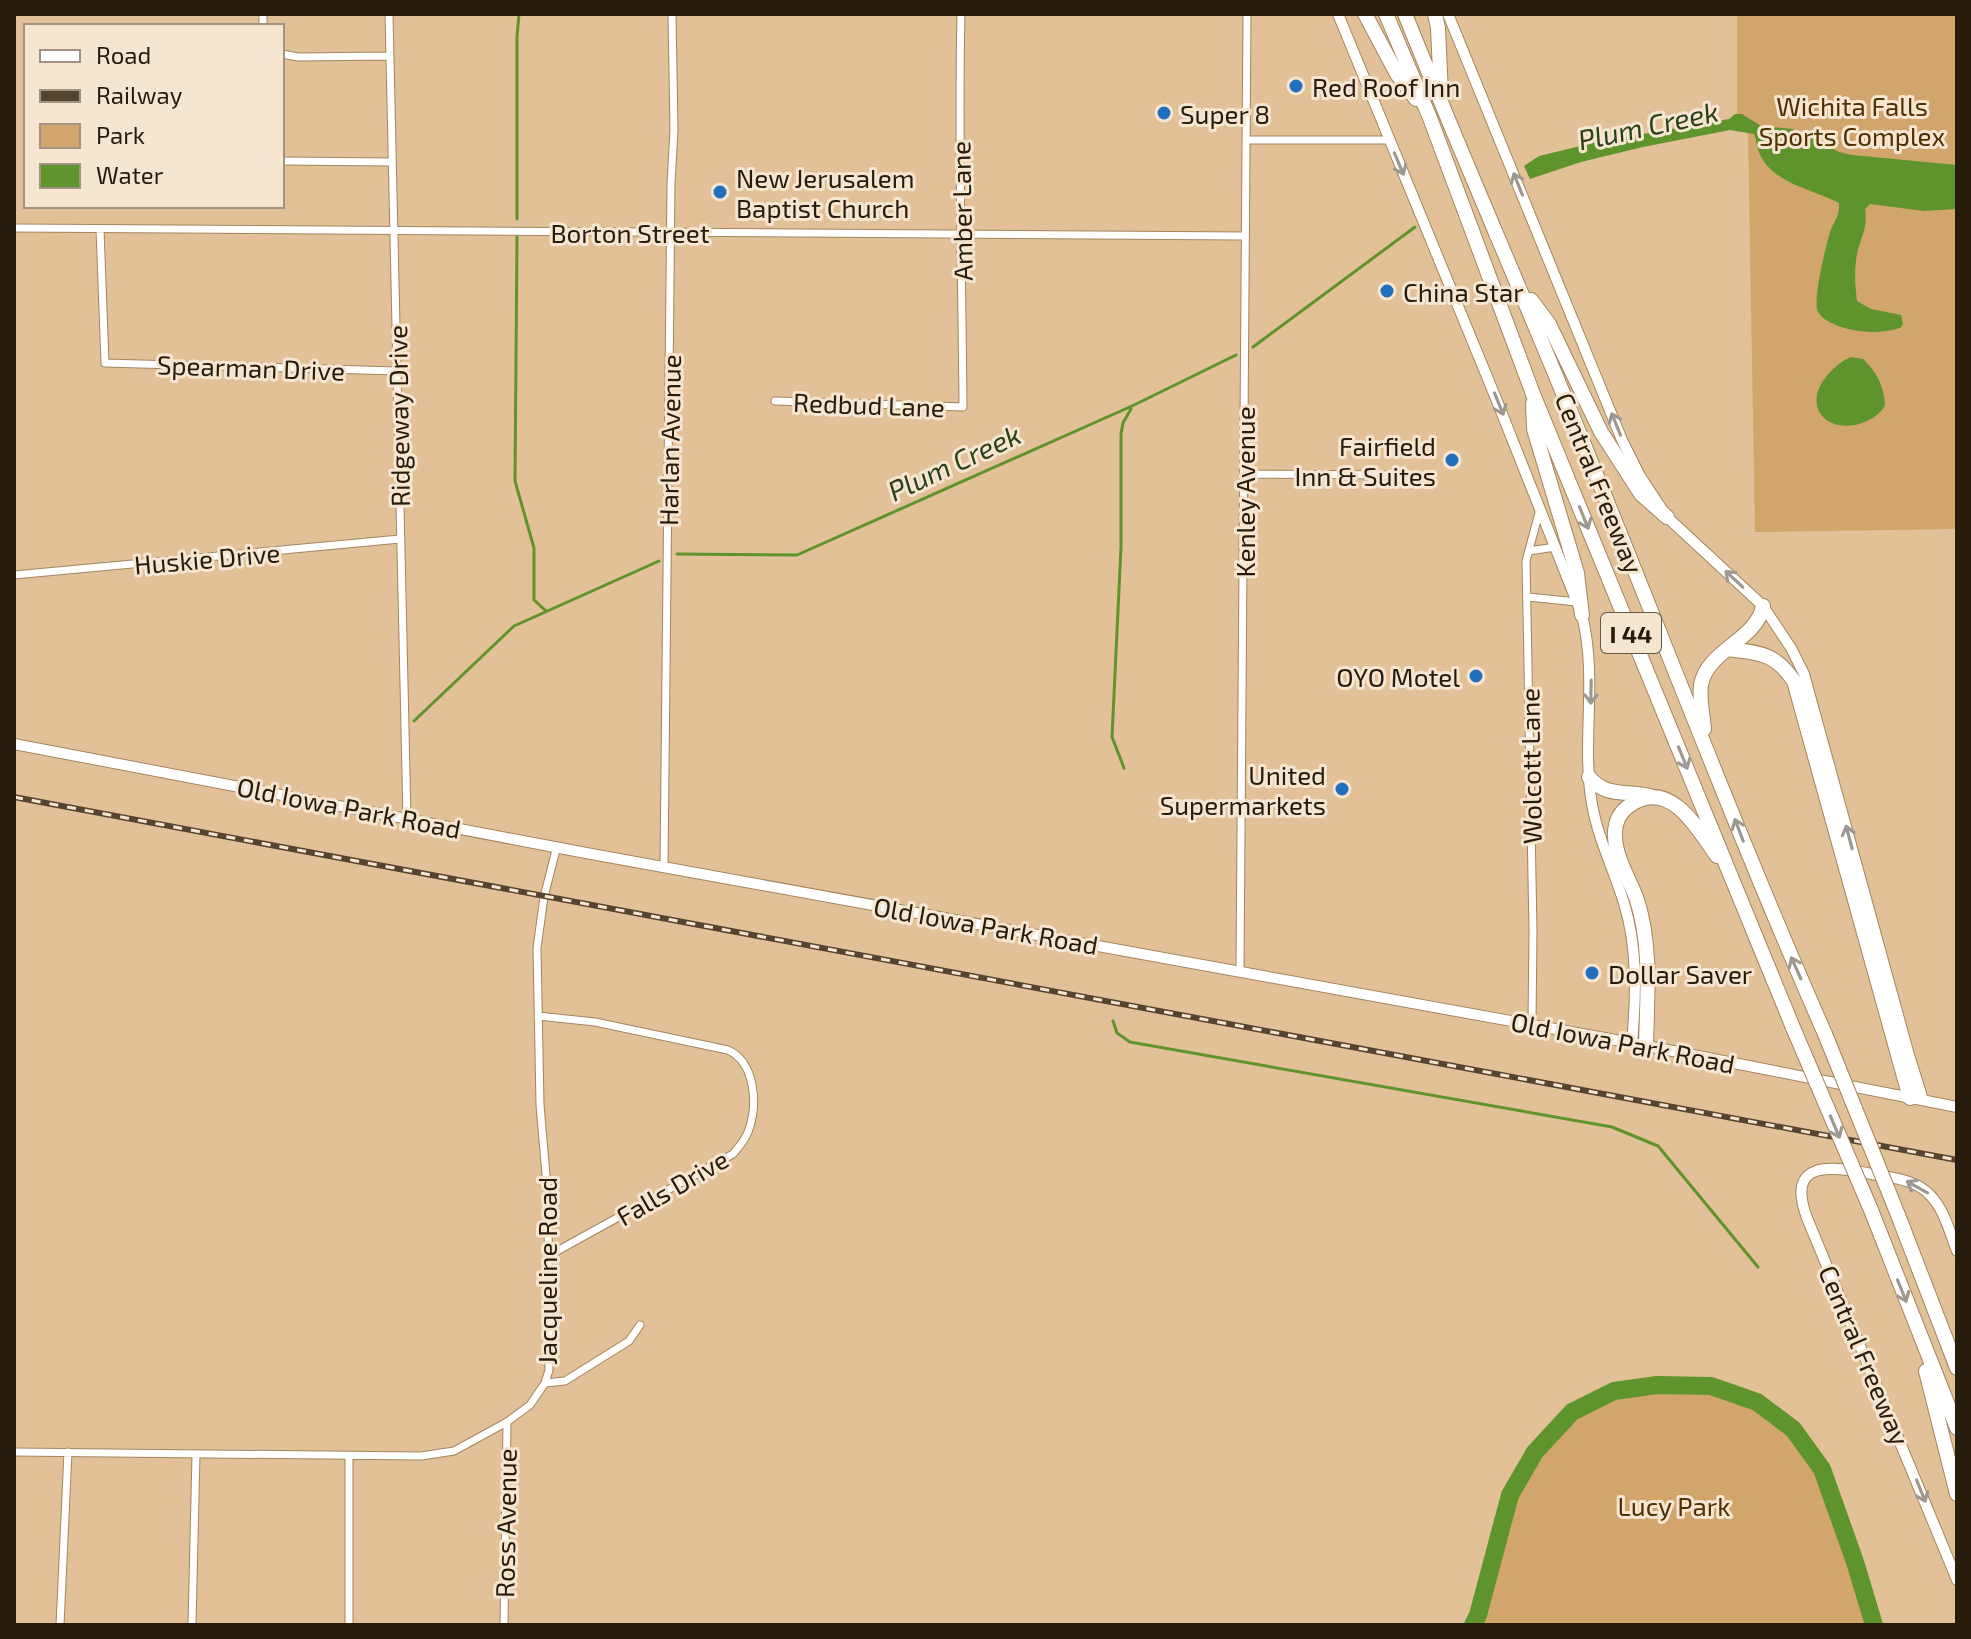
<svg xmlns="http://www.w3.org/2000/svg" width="1971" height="1639" font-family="'Exo 2',sans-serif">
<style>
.green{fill:#d2a56c}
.water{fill:#5e942b}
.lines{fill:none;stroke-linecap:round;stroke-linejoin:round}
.stream{stroke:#5e942b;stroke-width:3}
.river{stroke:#5e942b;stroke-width:18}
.minor-casing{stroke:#a3855e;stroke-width:9}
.secondary-casing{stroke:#a3855e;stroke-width:12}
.motorway-casing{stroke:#a3855e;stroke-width:16}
.minor{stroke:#fff;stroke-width:7}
.secondary{stroke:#fff;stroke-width:10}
.motorway{stroke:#fff;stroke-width:14}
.rail-casing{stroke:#55442f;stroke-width:6}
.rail{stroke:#f5e5d1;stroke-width:3;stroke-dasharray:9;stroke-linecap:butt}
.motorway-bridge-casing{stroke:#a3855e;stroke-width:16;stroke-linecap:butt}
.motorway-bridge{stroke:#fff;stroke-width:14}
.oneway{stroke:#9e9892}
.poi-dot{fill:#216fbe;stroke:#f5e5d1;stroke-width:3}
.labels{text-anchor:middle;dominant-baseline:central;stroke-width:6;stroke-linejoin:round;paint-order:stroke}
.shield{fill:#f5e5d1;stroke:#655847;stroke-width:2}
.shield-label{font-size:24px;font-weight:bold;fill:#271b0c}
.poi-label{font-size:26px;fill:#271b0c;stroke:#f5e5d1;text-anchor:start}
.park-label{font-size:26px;fill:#4e3102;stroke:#f5e5d1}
.street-label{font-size:26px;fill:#271b0c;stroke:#f5e5d1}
.water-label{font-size:28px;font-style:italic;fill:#2a4118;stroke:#f5e5d1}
</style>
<rect width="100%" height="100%" fill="#e2c199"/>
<path class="green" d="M1737,14H1957V529L1755,532L1748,135L1737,113Z
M1657,1385L1711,1386L1757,1402L1793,1429L1822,1469L1855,1562L1874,1625H1473L1478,1615L1510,1495L1535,1452L1572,1412L1614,1391Z"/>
<path class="water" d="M1735,114H1742L1761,126L1793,129L1839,152L1852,155L1957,165V209L1924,211L1870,204L1865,209C1868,230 1861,235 1857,254C1854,270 1855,285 1857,301L1871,309L1901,315L1903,324L1900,328C1880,334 1858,333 1838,326C1831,323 1822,319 1818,312C1812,301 1826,246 1830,232C1834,221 1840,216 1839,203C1815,190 1770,183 1759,152C1756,146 1757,140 1754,134L1730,130L1643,147L1581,162L1530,179L1524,166L1539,156L1597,142L1729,119Z
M1851,357L1863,359C1877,372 1884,386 1885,405C1875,426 1833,435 1820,413C1807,392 1833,364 1851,357Z"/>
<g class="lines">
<path class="stream" d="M517,219V37L519,14
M517,237L515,481L534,548V600L546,611
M1253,347L1415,227
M677,554L797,555L1132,406L1236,355
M414,721L514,626L659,561
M1124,768L1112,737L1121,547V434L1123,423L1131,409
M1113,1021L1117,1033L1130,1042L1612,1127L1658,1146L1758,1267"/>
<path class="river" d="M1473,1625L1478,1615L1510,1495L1535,1452L1572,1412L1614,1391L1657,1385L1711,1386L1757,1402L1793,1429L1822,1469L1855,1562L1874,1625"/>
<g class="minor-casing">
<path id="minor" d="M389,14L407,818
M263,26V14
M282,54L298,57L390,56
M1246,140H1389
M282,161L391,162
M14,228L1245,236
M100,229L105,363L397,371
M775,401L963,407C962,276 958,145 961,14
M1244,474L1404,475
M1529,551L1555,547
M14,575L400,539
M1528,597L1577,602
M664,867L671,183L674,130L672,14
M1240,971L1247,14
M538,1016L595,1022L728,1050C756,1063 758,1106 748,1132C745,1140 739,1147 733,1154L548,1256
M1532,1025L1533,930L1526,561L1540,509
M545,1383L565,1381L629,1341L640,1325
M14,1452L421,1456L454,1451L507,1422L530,1405L545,1383L549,1370L548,1198L540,1105L537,948L544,897L557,846
M60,1625L68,1452
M192,1625L196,1454
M349,1625V1456
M504,1625L507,1422"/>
</g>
<g class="secondary-casing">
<path id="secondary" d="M1338,14L1497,401L1582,615C1598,680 1581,741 1592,804C1598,839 1614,870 1624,903C1638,948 1636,997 1632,1043
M1448,14L1622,440L1640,476L1667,517L1763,606L1791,648L1804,674L1909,1055L1923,1100
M14,744L586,853L1632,1043L1957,1107
M1957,1251C1950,1233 1944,1209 1930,1195C1915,1179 1892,1178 1872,1174C1832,1166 1785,1159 1807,1218L1957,1580"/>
</g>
<g class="motorway-casing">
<path id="motorway" d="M1365,14L1397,74L1416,99
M1386,14L1430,118L1533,394L1794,1030
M1405,14C1465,164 1531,312 1591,462C1669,653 1742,846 1825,1034
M1435,14L1438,28L1441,94
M1531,300L1549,324L1601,432L1641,494L1667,517
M1533,403L1534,429L1577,573L1582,615
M1727,649C1759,653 1774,652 1794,681L1910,1098
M1704,729C1703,716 1699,698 1701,685C1707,650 1757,640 1763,606
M1589,777C1606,798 1626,790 1650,796
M1646,1046C1647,997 1652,947 1637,900C1629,877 1610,850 1616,825C1618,814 1626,807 1635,802C1672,781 1699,831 1717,856
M1871,1210L1957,1428
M1898,1215L1957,1368
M1926,1371L1957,1494"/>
</g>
<use href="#minor" class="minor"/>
<use href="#secondary" class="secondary"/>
<use href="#motorway" class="motorway"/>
<g class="rail-casing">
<path id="rail" d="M14,797L1957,1160"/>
</g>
<use href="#rail" class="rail"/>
<g class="motorway-bridge-casing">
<path id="motorway-bridge" d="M1794,1030L1871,1210
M1825,1034L1898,1215"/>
</g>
<use href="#motorway-bridge" class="motorway-bridge"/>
</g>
<defs><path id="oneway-shaft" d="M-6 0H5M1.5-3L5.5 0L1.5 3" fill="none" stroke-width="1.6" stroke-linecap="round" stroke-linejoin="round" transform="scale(2)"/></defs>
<g class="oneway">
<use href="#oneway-shaft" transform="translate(1399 164) rotate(67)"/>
<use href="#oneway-shaft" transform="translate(1518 184) rotate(-112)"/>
<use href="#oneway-shaft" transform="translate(1499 404) rotate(68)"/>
<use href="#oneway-shaft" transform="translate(1616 424) rotate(-112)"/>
<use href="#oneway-shaft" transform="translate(1584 518) rotate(68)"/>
<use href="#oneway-shaft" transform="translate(1734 579) rotate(-137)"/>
<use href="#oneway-shaft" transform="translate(1591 692) rotate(91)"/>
<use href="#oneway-shaft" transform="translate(1683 758) rotate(68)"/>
<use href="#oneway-shaft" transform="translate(1739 830) rotate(-111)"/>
<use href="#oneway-shaft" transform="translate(1849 837) rotate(-105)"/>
<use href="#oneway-shaft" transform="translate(1796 968) rotate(-114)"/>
<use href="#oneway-shaft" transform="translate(1835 1127) rotate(67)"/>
<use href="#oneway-shaft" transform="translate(1917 1187) rotate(-151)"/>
<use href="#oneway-shaft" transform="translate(1902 1291) rotate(68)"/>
<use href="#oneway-shaft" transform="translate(1921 1491) rotate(68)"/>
</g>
<g class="poi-dot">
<circle cx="1296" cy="86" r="8"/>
<circle cx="1164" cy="113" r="8"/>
<circle cx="720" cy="192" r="8"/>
<circle cx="1387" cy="291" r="8"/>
<circle cx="1452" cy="460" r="8"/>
<circle cx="1476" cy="676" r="8"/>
<circle cx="1342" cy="789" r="8"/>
<circle cx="1592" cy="973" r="8"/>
</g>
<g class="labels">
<rect class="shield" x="1601" y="613" width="60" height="40" rx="6"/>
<g class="shield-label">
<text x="1631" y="633">I 44</text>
</g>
<g class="poi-label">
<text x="1312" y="86">Red Roof Inn</text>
<text x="1180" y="113">Super 8</text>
<text x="736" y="177">New Jerusalem<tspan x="736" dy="30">Baptist Church</tspan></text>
<text x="1403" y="291">China Star</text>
<text x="1436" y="445" text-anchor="end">Fairfield<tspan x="1436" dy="30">Inn &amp; Suites</tspan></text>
<text x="1460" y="676" text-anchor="end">OYO Motel</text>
<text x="1326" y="774" text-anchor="end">United<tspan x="1326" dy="30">Supermarkets</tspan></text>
<text x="1608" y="973">Dollar Saver</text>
</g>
<g class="park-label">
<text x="1852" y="105">Wichita Falls<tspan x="1852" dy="30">Sports Complex</tspan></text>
<text x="1674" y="1505">Lucy Park</text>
</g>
<g class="street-label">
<text transform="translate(961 211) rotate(-91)">Amber Lane</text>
<text x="630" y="232">Borton Street</text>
<text transform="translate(251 367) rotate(2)">Spearman Drive</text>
<text transform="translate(869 404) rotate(2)">Redbud Lane</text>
<text transform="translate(398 416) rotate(-91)">Ridgeway Drive</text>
<text transform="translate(669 440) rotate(-89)">Harlan Avenue</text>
<text transform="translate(1600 483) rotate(68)">Central Freeway</text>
<text transform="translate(1244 492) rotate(-90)">Kenley Avenue</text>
<text transform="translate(207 558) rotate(-5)">Huskie Drive</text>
<text transform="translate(1530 766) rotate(-91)">Wolcott Lane</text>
<text transform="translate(349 807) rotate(11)">Old Iowa Park Road</text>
<text transform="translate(986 925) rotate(10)">Old Iowa Park Road</text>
<text transform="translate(1623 1042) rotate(11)">Old Iowa Park Road</text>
<text transform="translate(672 1187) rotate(-30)">Falls Drive</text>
<text transform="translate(546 1271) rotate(-90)">Jacqueline Road</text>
<text transform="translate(1865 1355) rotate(67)">Central Freeway</text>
<text transform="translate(505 1523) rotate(-89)">Ross Avenue</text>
</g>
<g class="water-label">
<text transform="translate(1648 125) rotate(-12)">Plum Creek</text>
<text transform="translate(954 462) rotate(-25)">Plum Creek</text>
</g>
</g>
<rect width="1971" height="1639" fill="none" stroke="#271b0c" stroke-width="32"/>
<rect x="24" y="24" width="260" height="184" fill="#f5e5d1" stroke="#a39482" stroke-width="2"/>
<rect x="40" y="50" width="40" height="12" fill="#ffffff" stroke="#a39482" stroke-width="2"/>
<text x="96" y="64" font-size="24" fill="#271b0c">Road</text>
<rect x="40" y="90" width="40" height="12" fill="#55442f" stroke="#a39482" stroke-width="2"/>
<text x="96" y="104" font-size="24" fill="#271b0c">Railway</text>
<rect x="40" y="124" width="40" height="24" fill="#d2a56c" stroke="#a39482" stroke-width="2"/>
<text x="96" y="144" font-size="24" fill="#271b0c">Park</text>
<rect x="40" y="164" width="40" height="24" fill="#5e942b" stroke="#a39482" stroke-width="2"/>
<text x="96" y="184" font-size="24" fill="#271b0c">Water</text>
</svg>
